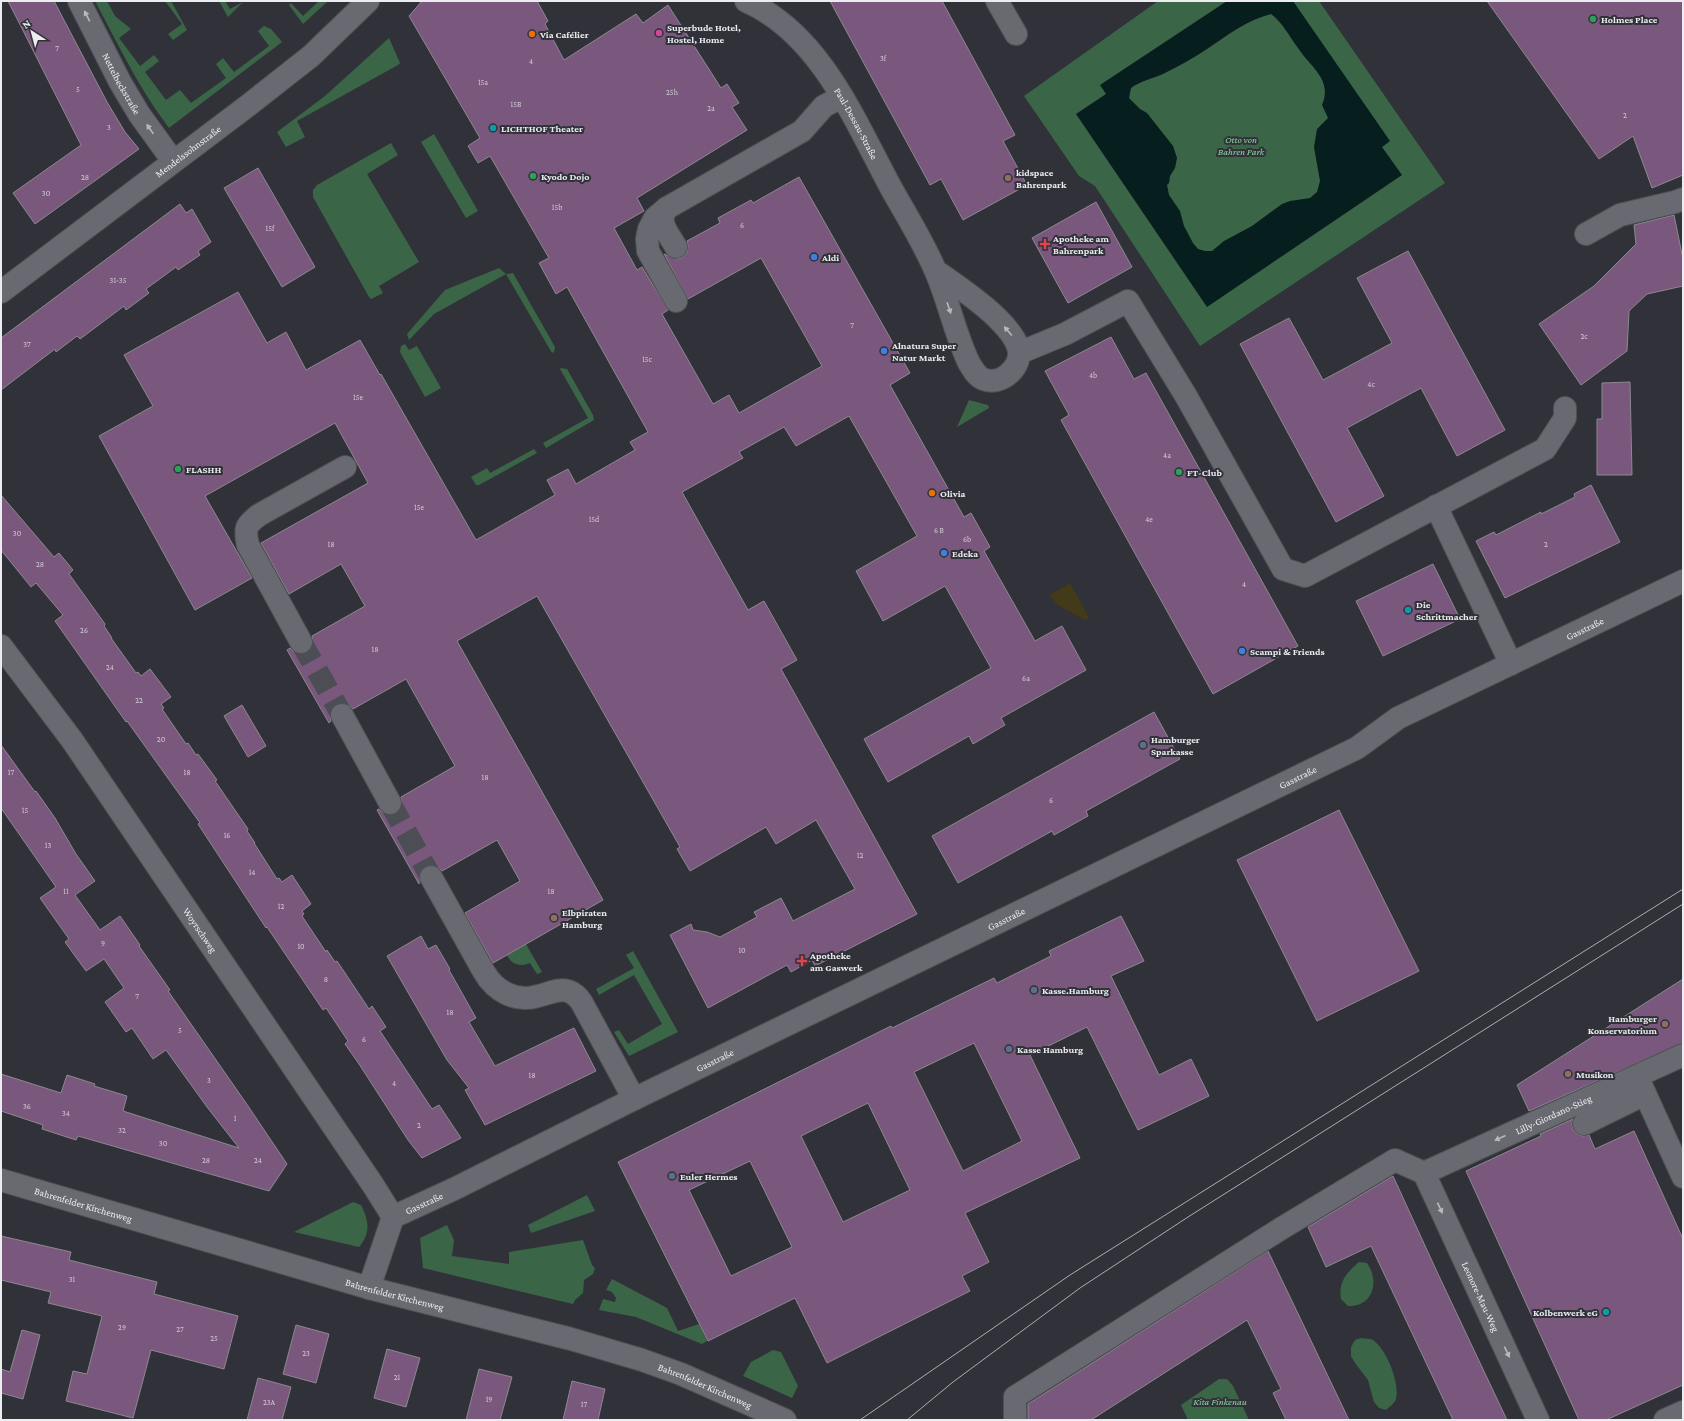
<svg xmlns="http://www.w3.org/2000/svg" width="1684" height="1421" font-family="'Crimson Pro',serif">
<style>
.green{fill:#3b6547}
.sand{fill:#433a1a}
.water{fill:#071e1f;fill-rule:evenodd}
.building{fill:#7a587e;stroke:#8d888e;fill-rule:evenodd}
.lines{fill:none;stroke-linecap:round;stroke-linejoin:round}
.minor-tunnel{stroke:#4d4e55;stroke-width:22;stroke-dasharray:22 11;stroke-linecap:butt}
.minor-casing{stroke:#505156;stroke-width:24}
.minor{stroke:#696a71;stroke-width:22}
.tram{stroke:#acadb2;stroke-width:1}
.oneway{fill:#b8b9be}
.leisure-dot{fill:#2e9e5b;stroke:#313239;stroke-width:1.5}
.hotel-dot{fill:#d1479c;stroke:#313239;stroke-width:1.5}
.food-dot{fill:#e8710a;stroke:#313239;stroke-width:1.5}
.culture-dot{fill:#0f9aa8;stroke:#313239;stroke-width:1.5}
.education-dot{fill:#8d6e63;stroke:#313239;stroke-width:1.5}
.health-dot{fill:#e0444e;stroke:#313239;stroke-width:1.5}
.shop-dot{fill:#3f7fe0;stroke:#313239;stroke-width:1.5}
.service-dot{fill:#5c6f8a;stroke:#313239;stroke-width:1.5}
.labels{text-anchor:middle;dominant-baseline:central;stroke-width:4;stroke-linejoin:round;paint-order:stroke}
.number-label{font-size:8px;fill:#d0c8d4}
.poi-label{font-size:10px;font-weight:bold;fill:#ecedf1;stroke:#313239;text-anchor:start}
.street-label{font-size:10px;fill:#ecedf1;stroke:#313239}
.park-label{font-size:10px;font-style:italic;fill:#8dd4a1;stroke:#313239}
</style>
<rect width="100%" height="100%" fill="#313239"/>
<path class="green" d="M95,1H107L115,16L131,29L119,38L140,66L154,55L159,61L145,72L166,100L180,90L191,103L226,78L216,64L223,58L234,72L269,46L258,31L264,26L271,29L282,42L169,128C139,89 118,44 95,1Z
M165,1H171L187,30L173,40L168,34L182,24Z
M219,1H225L230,9L243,2L228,17Z
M319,1H328L303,24L289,5L291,3L303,16Z
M1158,1H1319L1445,183L1200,346L1095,186L1079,176L1024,96Z
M389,38L400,63L398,65L297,121L305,137L286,147L277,132L325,96Z
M434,134L478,211L466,218L421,142Z
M391,143L398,155L367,174L419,262L379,286L383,293L371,299L369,297L313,197V190L317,185Z
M499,268L506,274L513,273L555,347L554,352L552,353L506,274L434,314L409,340L407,334L445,290Z
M405,344L409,350L417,346L441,388L425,397L400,352L401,346Z
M561,368L567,369L593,415L594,420L546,448L543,443L588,418L560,369Z
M969,400L988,405L989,408L957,427Z
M534,449L537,453L479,485H476L471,477L487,468L490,473Z
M526,944L542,972L537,974L530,963C521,967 511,965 507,955Z
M633,951L678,1032L629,1056L614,1032L619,1030L628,1044L662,1024L634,975L599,995L596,989L634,968L626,955Z
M587,1195L595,1211L531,1233L528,1225Z
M353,1202L361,1205C369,1221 371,1233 359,1247L294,1232Z
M447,1225L454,1240L452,1256L509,1264V1252L583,1240L592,1265L595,1268L593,1274L584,1280L583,1293L575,1300L573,1304L423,1268L420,1238Z
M1359,1262L1367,1263C1380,1281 1373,1307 1348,1306L1341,1299C1338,1282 1347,1272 1359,1262Z
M612,1279L667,1308L678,1331L699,1324L707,1341L702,1344L636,1317L599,1310L603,1299L615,1302L616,1298L612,1292L606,1290Z
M1361,1338C1365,1339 1370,1338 1373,1340C1386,1349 1400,1382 1396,1399C1395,1403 1389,1407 1386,1410L1379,1408L1374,1402L1368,1380L1355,1363L1351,1356V1347L1355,1340Z
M773,1350L781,1352L798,1386L792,1398L743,1376L751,1362Z
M1219,1379H1227L1233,1386L1249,1420H1188L1181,1405Z"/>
<path class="sand" d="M1070,583L1089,618L1085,620L1058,605L1049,595Z"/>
<path class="water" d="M1227,1H1293L1390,141L1382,147L1402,175L1207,307L1076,114L1106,94L1100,85ZM1271,14C1283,23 1289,36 1298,48C1310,67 1333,79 1322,105L1328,118L1317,129L1314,147L1320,181L1317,192L1310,198L1290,201L1282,204L1252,226L1224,241L1212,251H1205L1198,249L1193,243L1184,226L1180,211L1169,195L1167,185L1169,183L1170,176L1175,168L1177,158L1173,146L1147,113L1140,109L1129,98L1131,88C1142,80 1153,79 1165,73C1179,66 1194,58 1207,49C1228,35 1247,20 1271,14Z"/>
<path class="building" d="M8,1H54L107,102L125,132L139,149L35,224L13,193L81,145Z
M422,1H537L548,21L545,24L564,60L636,14L643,23L668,5L721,88L727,84L739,103L732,107L747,130L637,198L644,211L614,228L637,270L642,267L668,310L662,314L713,404L729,395L739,413L822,366L761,258L688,299L664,254L676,259L682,258L687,253L688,246L687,241L720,223L718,218L751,200L753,203L799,177L910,373L890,385L964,517L971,513L990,547L984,551L1035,641L1062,626L1086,670L1001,718L1005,725L973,744L969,736L888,782L864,739L991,668L945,586L883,621L856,571L917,536L849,416L796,446L784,427L739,452L743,458L682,492L748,610L764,601L797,660L781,669L917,914L815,966L812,960L791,972L787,965L708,1008L670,935L691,924L693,930L707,932L720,937L757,917L754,912L781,898L793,921L855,889L816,820L776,844L766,827L690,871L677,849L680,847L537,596L457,641L603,900L493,963L465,913L520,881L497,840L442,871L438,867L432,865L425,866L420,871L419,884L377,810L379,809L383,813L389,815L396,814L401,809L402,804L401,797L455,766L406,679L353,709L349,705L343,703L336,704L331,709L330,715L331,721L329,723L287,650L290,648L294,652L300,654L307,653L311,649L313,643L312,636L365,606L341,564L289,594L261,543L368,483L335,423L205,496L252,578L195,610L99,436L153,406L124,355L238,292L267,343L286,332L306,370L360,340L380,375L381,374L476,540L555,495L547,480L568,469L576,484L635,450L630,442L648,432L567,287L556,294L539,263L549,258L490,156L478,163L468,146L480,138L409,16Z
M830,1H942L1015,135L1003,141L1027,185L963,220L941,179L930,185Z
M1487,1H1683V175L1652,188L1633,136L1599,159Z
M258,168L315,267L282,287L224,188Z
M1096,202L1132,267L1068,303L1032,238Z
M180,204L186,213L192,209L211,242L198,251L200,255L178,270L176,267L146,289L149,293L126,310L124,306L80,339L77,336L56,352L55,349L1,390V338Z
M1674,215L1683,259V286L1647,294L1629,311L1627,351L1581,385L1539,324L1594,286L1636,244L1634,225Z
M1408,251L1505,430L1457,456L1421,388L1347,428L1384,496L1336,522L1240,344L1289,318L1323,380L1392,343L1357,278Z
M1111,337L1134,379L1146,373L1298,646L1213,694L1061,420L1069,415L1045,371Z
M1630,382L1632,475H1597V419H1602V383Z
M1591,485L1620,542L1505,598L1476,541L1494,532L1496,535L1541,512V514L1575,497L1574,494Z
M1,495L54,557L59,553L73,570L69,574L105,624L104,626L112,638H111L136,673L138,672L141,676L150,669L171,697L161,704L164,708L162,709L186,744L188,743L196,755L198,754L217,780L215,781L248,829L247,831L255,843H254L277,879L279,878L282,882L292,875L311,904L302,911L304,914L302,916L326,952L327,950L335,962L337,961L369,1009L372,1006L386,1027L380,1031L432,1109L439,1105L461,1138L422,1158L408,1140L359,1064L345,1044L348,1041L326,1008L323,1010L267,927L266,928L198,824L200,823L127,721L126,722L55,621L63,615L36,583L31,587L1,550Z
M1433,564L1460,619L1383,656L1356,601Z
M242,705L266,746L248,757L224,716Z
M1154,712L1180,759L1086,811L1088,816L1054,835L1052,831L958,883L932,836Z
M1,745L35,792L36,791L55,818L76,854L95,881L75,895L100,930L120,916L140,945L139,946L170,990L168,991L246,1103L287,1164L269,1191L78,1136L76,1140L42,1129L43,1125L1,1111V1074L61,1093L67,1075L95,1084L94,1086L127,1096L123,1111L239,1148L207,1107L166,1050L153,1059L132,1028L126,1032L105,1002L124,988L104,959L86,971L65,942L69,939L40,898L56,887L1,808Z
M1339,810L1419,971L1317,1021L1237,860Z
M1121,916L1144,961L1111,976L1159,1075L1191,1059L1209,1096L1138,1130L1087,1027L1030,1055L1080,1158L965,1213L989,1262L962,1276L970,1291L827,1363L795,1298L708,1341L618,1162L891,1026L892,1028L994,978L997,983L1051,956L1049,951ZM974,1043L1022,1141L963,1171L914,1072ZM868,1103L910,1190L843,1222L801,1136ZM750,1161L792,1247L731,1276L689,1190Z
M421,936L428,949L436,945L450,969L449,970L476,1018L469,1022L495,1066L574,1028L596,1071L485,1125L465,1090L469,1088L447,1060L387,956Z
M1683,979V1043L1529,1111L1517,1085Z
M1573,1119L1572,1124L1573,1130L1577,1134L1583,1136L1589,1135L1595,1149L1634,1131L1683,1239V1385L1606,1420H1579L1466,1171L1541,1136L1540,1134Z
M1393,1176L1438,1274L1507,1420H1453L1371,1246L1326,1267L1308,1227Z
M1,1236L71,1252L69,1260L157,1282L154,1294L238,1316L224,1369L151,1350L133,1418L66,1401L73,1371L87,1374L102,1316L48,1303L51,1292L1,1280Z
M1268,1251L1349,1420H1286L1273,1393L1281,1389L1247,1320L1091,1420H1028V1404Z
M296,1325L329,1334L316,1383L283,1374Z
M22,1330L40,1335L23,1399L1,1393V1369L10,1372Z
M387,1349L420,1358L406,1407L374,1398Z
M479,1369L512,1377L500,1420H466Z
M258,1378L291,1387L282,1420H247Z
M572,1381L605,1389L598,1420H563Z"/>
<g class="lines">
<path class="minor-tunnel" d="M301,642L342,715
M390,803L431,877"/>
<g class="minor-casing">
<g id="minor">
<path id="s1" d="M79,1L120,82L139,114L173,161"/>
<path id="s2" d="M746,1C820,34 854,119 890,186C906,215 924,243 936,272C949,302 955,334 969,363C973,369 976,376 983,379C1001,387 1024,366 1018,347C1009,320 959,287 936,271"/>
<path d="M997,1L1016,34"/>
<path d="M667,208C656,222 669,234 676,247"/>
<path d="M1586,234L1620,215L1675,202L1683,199"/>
<path id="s3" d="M1,292L250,104L311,56L368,1"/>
<path d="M676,301L648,251L647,239L649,229L655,218L667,208L802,131L824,106L842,97"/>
<path d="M1019,353L1065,334L1128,301L1186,396L1283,569L1305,576L1545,449L1565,418V408"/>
<path d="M1436,506L1511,664"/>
<path d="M301,642L248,545C244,528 246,525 259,515L345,467"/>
<path id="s4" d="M1,646L72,740L373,1185L393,1217"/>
<path d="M342,715L390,803"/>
<path d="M431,877L484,972C495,991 516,1003 538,996C548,994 558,988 568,991C574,993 579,998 582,1003L634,1099"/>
<path d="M1637,1076L1683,1177"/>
<path d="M1584,1124L1645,1094"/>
<path id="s5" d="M1424,1173L1683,1055"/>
<path id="s6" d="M1424,1173L1538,1420"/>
<path id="s7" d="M1,1180L369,1288L571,1339L642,1360L681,1374L785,1420"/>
<path id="s8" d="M369,1288L393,1217L454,1189L634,1099L1357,748L1398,718L1683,581"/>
<path d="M1015,1420V1397L1282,1228L1395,1160L1424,1173"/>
<path d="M1665,1420L1683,1412"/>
</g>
</g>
<use href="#minor" class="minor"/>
<path class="tram" d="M860,1420L1070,1275L1683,889
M907,1420L953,1382L1080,1288L1188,1217L1683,904"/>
</g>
<defs><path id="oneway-solid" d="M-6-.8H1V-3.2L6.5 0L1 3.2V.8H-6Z"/></defs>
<g class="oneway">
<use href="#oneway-solid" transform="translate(87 16) rotate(-117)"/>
<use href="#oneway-solid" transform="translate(150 129) rotate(-125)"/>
<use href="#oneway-solid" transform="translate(949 308) rotate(71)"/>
<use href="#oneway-solid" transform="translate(1008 331) rotate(-130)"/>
<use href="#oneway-solid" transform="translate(1500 1138) rotate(156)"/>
<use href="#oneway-solid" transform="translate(1440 1208) rotate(65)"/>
<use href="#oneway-solid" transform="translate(1507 1352) rotate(65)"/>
</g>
<g class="leisure-dot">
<circle cx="1593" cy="19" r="4"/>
<circle cx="533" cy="176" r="4"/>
<circle cx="178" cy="469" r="4"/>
<circle cx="1179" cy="472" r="4"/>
</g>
<circle class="hotel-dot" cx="659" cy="33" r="4"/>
<g class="food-dot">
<circle cx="532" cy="34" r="4"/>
<circle cx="932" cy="493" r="4"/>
</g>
<g class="culture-dot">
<circle cx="493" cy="128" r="4"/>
<circle cx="1408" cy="610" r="4"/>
<circle cx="1606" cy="1312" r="4"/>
</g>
<g class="education-dot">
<circle cx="1008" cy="178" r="4"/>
<circle cx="554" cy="918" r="4"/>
<circle cx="1665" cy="1024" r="4"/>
<circle cx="1568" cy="1074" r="4"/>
</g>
<g class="health-dot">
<path d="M1043 238h4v4h4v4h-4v4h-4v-4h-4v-4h4z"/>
<path d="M800 955h4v4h4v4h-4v4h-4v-4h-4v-4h4z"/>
</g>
<g class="shop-dot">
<circle cx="814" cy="257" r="4"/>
<circle cx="884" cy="351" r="4"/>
<circle cx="944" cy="553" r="4"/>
<circle cx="1242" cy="651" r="4"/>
</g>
<g class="service-dot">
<circle cx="1143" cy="745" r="4"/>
<circle cx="1034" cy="990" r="4"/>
<circle cx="1009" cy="1049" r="4"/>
<circle cx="672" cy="1176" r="4"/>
</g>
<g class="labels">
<g class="number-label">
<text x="57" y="48">7</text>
<text x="883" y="58">3f</text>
<text x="531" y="61">4</text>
<text x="483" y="82">15a</text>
<text x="78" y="89">5</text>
<text x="672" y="92">25h</text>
<text x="516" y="104">15B</text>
<text x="711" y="108">2a</text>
<text x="1625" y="115">2</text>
<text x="109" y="127">3</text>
<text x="85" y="177">28</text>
<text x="46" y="193">30</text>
<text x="557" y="207">15b</text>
<text x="742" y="225">6</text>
<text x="270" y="228">15f</text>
<text x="118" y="280">31-35</text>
<text x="852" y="325">7</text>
<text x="1584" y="336">2c</text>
<text x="27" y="344">37</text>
<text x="647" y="359">15c</text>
<text x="1093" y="375">4b</text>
<text x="1371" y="384">4c</text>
<text x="358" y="397">15e</text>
<text x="1167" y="455">4a</text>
<text x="419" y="507">15e</text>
<text x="594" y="519">15d</text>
<text x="1149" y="519">4e</text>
<text x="939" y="530">6 B</text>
<text x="17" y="533">30</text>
<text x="967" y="539">6b</text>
<text x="331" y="544">18</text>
<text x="1546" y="544">2</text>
<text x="40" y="564">28</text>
<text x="1244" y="584">4</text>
<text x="84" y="630">26</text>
<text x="375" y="649">18</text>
<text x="110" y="667">24</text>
<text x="1026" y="678">6a</text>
<text x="139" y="700">22</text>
<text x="161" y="739">20</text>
<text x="11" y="772">17</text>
<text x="187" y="772">18</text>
<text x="485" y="777">18</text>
<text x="1051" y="800">6</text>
<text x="25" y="810">15</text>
<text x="227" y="835">16</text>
<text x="48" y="845">13</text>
<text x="860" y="855">12</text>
<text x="252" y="872">14</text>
<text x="66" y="891">11</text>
<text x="551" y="891">18</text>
<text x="281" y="906">12</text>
<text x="103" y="943">9</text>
<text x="301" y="946">10</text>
<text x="742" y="950">10</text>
<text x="326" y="979">8</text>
<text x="137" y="996">7</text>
<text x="450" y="1012">18</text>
<text x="180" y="1030">5</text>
<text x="364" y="1039">6</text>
<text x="532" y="1075">18</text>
<text x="209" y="1080">3</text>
<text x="394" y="1083">4</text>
<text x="27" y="1106">36</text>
<text x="66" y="1113">34</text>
<text x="235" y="1118">1</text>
<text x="419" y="1125">2</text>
<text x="122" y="1130">32</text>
<text x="163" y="1143">30</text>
<text x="206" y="1160">28</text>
<text x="258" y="1160">24</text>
<text x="72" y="1279">31</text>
<text x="122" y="1327">29</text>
<text x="180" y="1329">27</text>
<text x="214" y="1338">25</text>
<text x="306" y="1353">23</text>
<text x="397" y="1377">21</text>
<text x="489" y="1399">19</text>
<text x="269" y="1402">23A</text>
<text x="584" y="1404">17</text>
</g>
<g class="poi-label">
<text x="1601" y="19">Holmes Place</text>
<text x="667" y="27">Superbude Hotel,<tspan x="667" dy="12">Hostel, Home</tspan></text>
<text x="540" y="34">Via Cafélier</text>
<text x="501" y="128">LICHTHOF Theater</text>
<text x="1016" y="172">kidspace<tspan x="1016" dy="12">Bahrenpark</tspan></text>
<text x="541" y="176">Kyodo Dojo</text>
<text x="1053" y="238">Apotheke am<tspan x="1053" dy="12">Bahrenpark</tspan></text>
<text x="822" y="257">Aldi</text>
<text x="892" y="345">Alnatura Super<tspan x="892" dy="12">Natur Markt</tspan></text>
<text x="186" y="469">FLASHH</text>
<text x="1187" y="472">FT-Club</text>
<text x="940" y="493">Olivia</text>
<text x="952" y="553">Edeka</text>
<text x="1416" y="604">Die<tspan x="1416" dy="12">Schrittmacher</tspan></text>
<text x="1250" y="651">Scampi &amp; Friends</text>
<text x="1151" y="739">Hamburger<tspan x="1151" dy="12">Sparkasse</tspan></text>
<text x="562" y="912">Elbpiraten<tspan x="562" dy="12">Hamburg</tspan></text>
<text x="810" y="955">Apotheke<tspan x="810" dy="12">am Gaswerk</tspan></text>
<text x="1042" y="990">Kasse.Hamburg</text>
<text x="1657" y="1018" text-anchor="end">Hamburger<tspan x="1657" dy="12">Konservatorium</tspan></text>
<text x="1017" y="1049">Kasse Hamburg</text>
<text x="1576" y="1074">Musikon</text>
<text x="680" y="1176">Euler Hermes</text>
<text x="1598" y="1312" text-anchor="end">Kolbenwerk eG</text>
</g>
<g class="street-label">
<text stroke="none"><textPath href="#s1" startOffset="93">Nettelbeckstraße</textPath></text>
<text stroke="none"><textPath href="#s2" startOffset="168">Paul-Dessau-Straße</textPath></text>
<text stroke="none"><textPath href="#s3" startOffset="234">Mendelssohnstraße</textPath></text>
<text stroke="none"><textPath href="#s8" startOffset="1405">Gasstraße</textPath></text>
<text stroke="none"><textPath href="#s8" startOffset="1081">Gasstraße</textPath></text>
<text stroke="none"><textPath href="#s8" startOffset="757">Gasstraße</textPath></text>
<text stroke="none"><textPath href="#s4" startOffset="347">Woyrschweg</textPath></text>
<text stroke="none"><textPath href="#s8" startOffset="433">Gasstraße</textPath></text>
<text stroke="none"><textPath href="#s5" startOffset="142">Lilly-Giordano-Stieg</textPath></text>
<text stroke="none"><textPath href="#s8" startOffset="109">Gasstraße</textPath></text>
<text stroke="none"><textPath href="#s7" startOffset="86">Bahrenfelder Kirchenweg</textPath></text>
<text stroke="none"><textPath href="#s7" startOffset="410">Bahrenfelder Kirchenweg</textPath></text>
<text stroke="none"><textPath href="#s6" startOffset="136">Leonore-Mau-Weg</textPath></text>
<text stroke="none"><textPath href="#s7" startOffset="734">Bahrenfelder Kirchenweg</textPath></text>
</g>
<g class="park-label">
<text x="1241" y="139">Otto von<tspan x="1241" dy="12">Bahren Park</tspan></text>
<text x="1220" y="1401">Kita Finkenau</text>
</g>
</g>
<rect width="1684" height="1421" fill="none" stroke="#ecedf1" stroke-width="4"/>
<g transform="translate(32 32) rotate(324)" stroke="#313239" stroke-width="3" paint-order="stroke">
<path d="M0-3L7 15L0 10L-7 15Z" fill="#ecedf1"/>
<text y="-6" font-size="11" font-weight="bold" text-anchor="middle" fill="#ecedf1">N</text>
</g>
</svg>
